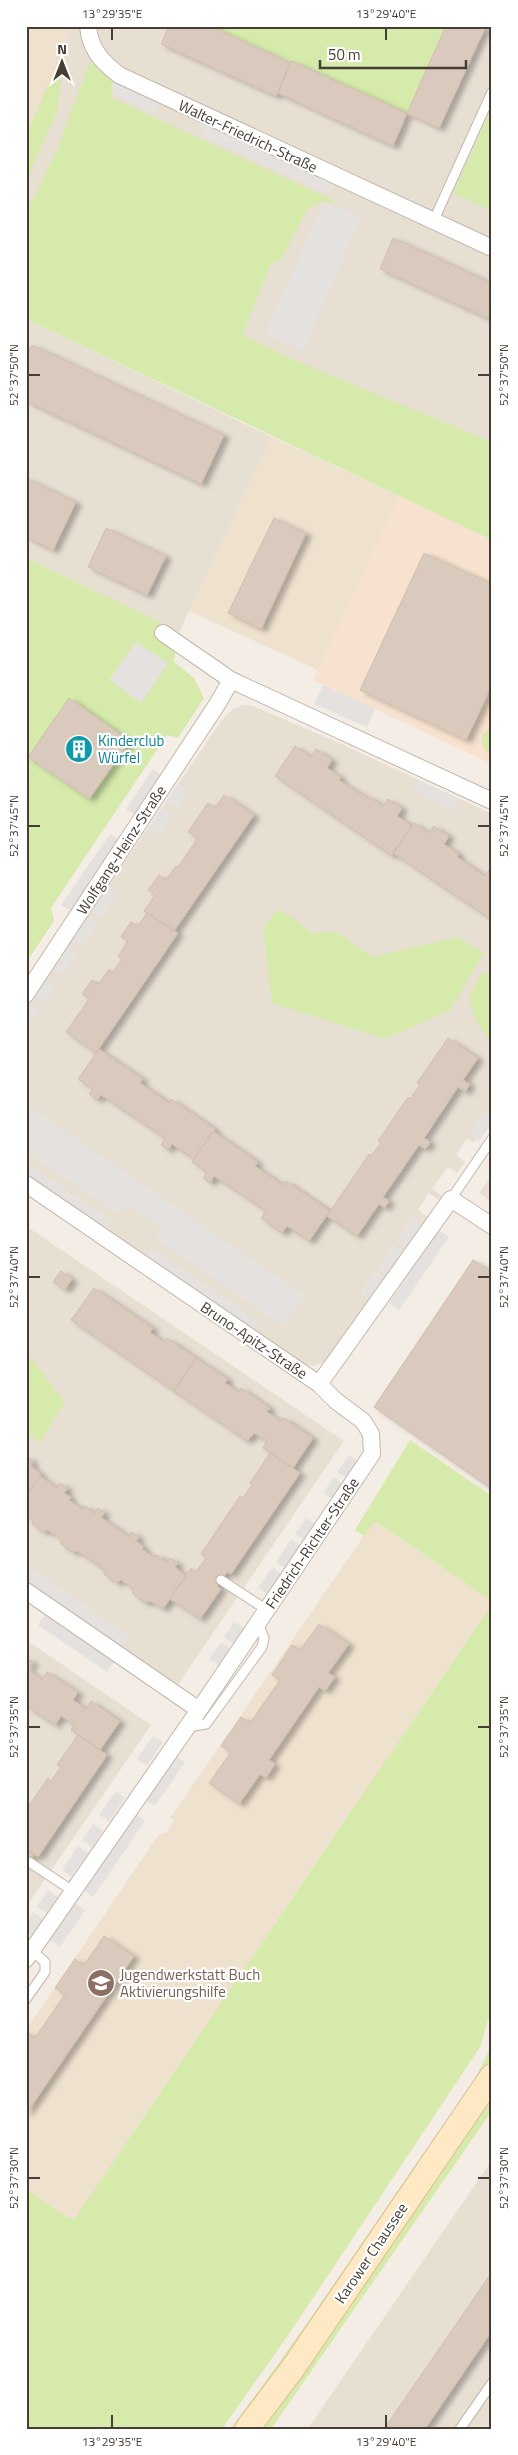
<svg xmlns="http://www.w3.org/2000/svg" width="518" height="2455" font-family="'Titillium Web',sans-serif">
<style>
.residential{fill:#e8dfd3}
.commercial{fill:#f7e1cf}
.education{fill:#eee1ce}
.green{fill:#d6eaac}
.parking{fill:#e4e1de}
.building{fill:#d9cabd;stroke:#d1bead;filter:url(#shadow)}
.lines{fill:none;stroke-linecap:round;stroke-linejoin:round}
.service-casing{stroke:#c3b7aa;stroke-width:11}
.minor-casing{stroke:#c3b7aa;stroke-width:18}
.secondary-casing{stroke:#dabe94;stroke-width:26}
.service{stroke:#fff;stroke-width:9}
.minor{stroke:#fff;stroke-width:16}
.secondary{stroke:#ffe9c4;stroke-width:24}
.ticks{fill:none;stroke:#473d34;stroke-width:2}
.labels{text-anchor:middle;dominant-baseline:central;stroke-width:4.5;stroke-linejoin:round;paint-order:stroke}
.street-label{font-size:15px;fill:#473d34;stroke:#fff}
.culture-label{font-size:15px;fill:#0d838f;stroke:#fff;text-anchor:start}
.education-label{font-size:15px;fill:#785e54;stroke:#fff;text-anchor:start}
.neatline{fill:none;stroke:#473d34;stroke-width:2}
.ticks-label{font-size:12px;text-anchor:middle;fill:#473d34}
</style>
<defs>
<filter id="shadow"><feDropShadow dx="5.5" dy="3" stdDeviation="2.5" flood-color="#0004"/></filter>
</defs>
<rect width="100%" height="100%" fill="#f4ede5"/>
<path class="residential" d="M26,26H492V474L26,255Z
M26,319L272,437L178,634L158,621L26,558Z
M243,705L253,706L337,742L492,814V1117L485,1112L470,1134L477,1139L474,1143L467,1138L456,1155L465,1162L457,1173L448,1167L432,1189L442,1196L439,1200L429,1193L418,1210L428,1217L422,1226L412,1219L397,1241L406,1248L403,1252L394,1246L379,1267L388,1274L385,1278L376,1272L361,1293L370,1300L327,1361L314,1366L299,1363L26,1177V1007L221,721L233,709Z
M492,1175V1202L479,1193Z
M26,1226L344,1441L177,1686L26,1581Z
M26,1640L151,1725L26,1907Z
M492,2160V2429H307L313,2421Z"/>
<path class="commercial" d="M399,496L492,540V764L313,680Z"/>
<path class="education" d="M26,26H73L26,135Z
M272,437L399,496L318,670L189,611Z
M374,1521L492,1601V1604L75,2218L67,2217L26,2189V2030L159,1834L166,1833L169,1829L174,1820L170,1818Z"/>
<path class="green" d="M210,26H446L407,113Z
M66,44L57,111L26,181V136Z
M90,62L113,81C111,88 114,92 112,98L333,200L331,205L324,201L307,210L281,260L271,264L242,335L301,363L492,442V540L26,319V214L58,147Z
M492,108V211L453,193Z
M26,558L158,621L178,634L174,662L194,678L204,698L178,738L167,735L51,908L54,921L26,963Z
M492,727V753H487L482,743V735Z
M277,910L292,917L311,933L337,932L372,957L457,937L484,953L450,1010L385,1039L272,1003L263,927Z
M481,973H492V1045L475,1019L469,997Z
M30,1357L65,1402L40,1442L26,1433V1364Z
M410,1440L492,1496V1601L379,1524L374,1522L364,1536L355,1530Z
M492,1604V2007L480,2047L291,2331L222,2429H26V2189L68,2218H75Z
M492,2041V2059L272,2381L235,2429H230C294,2345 352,2257 412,2170C436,2134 480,2081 492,2041Z
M492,2095V2111L271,2429H259Z"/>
<path class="parking" d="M113,81L161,103L153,112L114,94L111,89Z
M203,123L334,184L329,194L203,136L201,131Z
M324,201L361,217L303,351L265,334Z
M136,642L168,663L141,703L109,680Z
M323,685L375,709L367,727L314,704Z
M153,769L163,776L136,816L126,809Z
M418,780L459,799L454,811L412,791Z
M178,784L189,792L178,808L167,801Z
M163,806L174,814L159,835L148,828Z
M110,834L119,839L71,911L61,905Z
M107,889L117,895L101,919L91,912Z
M88,917L98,924L82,946L72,940Z
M69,945L79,952L63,974L53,967Z
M45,980L55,987L44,1004L33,997Z
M30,1002L40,1009L26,1030V1007Z
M26,1104L305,1296L283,1326L155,1238L162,1228L128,1205L120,1215L26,1151Z
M485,1112L492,1117V1123L479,1141L470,1134Z
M26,1163L112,1221L105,1231L26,1177Z
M412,1219L422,1226L406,1248L397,1241Z
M439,1230L449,1237L399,1310L389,1303Z
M394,1245L403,1252L388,1274L378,1268Z
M151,1248L258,1321L251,1331L144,1258Z
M376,1272L385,1278L370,1300L361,1294Z
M349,1455L360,1462L348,1479L337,1472Z
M334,1477L344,1485L334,1500L323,1493Z
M306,1518L317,1525L306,1541L295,1534Z
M291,1539L302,1546L287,1569L276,1562Z
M26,1565L130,1636L122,1647L26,1581Z
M272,1567L283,1575L269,1595L258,1588Z
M45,1615L114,1662L107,1672L38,1625Z
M234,1622L245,1629L235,1645L224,1637Z
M221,1642L232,1650L220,1666L209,1659Z
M153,1736L163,1742L147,1766L137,1759Z
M175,1756L185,1762L155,1806L145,1800Z
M116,1791L125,1798L109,1821L99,1815Z
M135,1814L145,1821L93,1897L84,1890Z
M93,1824L103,1831L92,1847L82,1840Z
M78,1846L88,1853L71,1877L62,1870Z
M48,1890L58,1897L47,1913L37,1907Z
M75,1903L85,1910L60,1947L50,1940Z
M33,1912L43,1919L31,1936L26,1932V1923Z"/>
<path class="building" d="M169,26H210L290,63L276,96L161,44Z
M446,26H486L439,128L407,113Z
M291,61L407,113L393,146L278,93Z
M393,238L492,283V320L380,269Z
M32,345L224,435L201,484L26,401V356Z
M26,478L76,502L53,550L26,537Z
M274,518L306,533L261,629L228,613Z
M106,528L166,556L147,595L88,567Z
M424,553L492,584V685L466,740L360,690Z
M69,698L130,741L89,799L28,757Z
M295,746L311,757L316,749L332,760L327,768L341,777L339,780L367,798L368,796L383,806L388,799L402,808L397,816L412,826L392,856L275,776Z
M224,795L254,815L174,931L144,911L155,895L148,890L159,875L166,880L176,866L178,867L198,838L188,832L208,803L215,808Z
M414,823L429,833L434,826L449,836L444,844L459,854L457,857L485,876L492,866V920L393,853Z
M147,913L178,933L96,1053L66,1032L89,999L82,994L92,980L99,984L109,969L113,972L122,959L118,956L128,941L121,937L131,922L138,926Z
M448,1038L478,1058L463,1080L470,1084L465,1092L458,1087L424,1138L430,1142L428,1146L425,1149L419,1145L383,1197L389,1201L385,1208L379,1204L357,1236L327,1216L369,1154L371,1156L381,1143L378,1141L408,1097L410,1099L420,1085L417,1083Z
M99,1049L143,1079L140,1083L169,1103L171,1099L215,1129L194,1159L172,1144L168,1150L161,1145L165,1138L101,1095L97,1100L89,1094L93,1089L78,1079Z
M213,1131L258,1162L255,1166L283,1185L286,1181L330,1211L309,1241L287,1226L282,1233L261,1218L266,1211L214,1176L210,1183L203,1178L207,1172L192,1162Z
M473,1260L492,1272V1489L374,1407Z
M61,1271L72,1279L65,1290L53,1282Z
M94,1288L153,1328L150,1332L164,1342L167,1338L196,1358L174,1391L71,1320Z
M196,1358L228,1379L225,1383L239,1392L241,1388L270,1408L267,1412L282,1421L284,1418L313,1438L293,1468L263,1448L267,1441L254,1433L247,1441L174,1391Z
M270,1453L300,1473L231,1574L227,1572L217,1586L221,1589L200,1619L170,1599L191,1568L196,1572L206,1558L201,1554L240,1496L243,1498L252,1485L250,1483Z
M26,1456L33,1461L30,1465L41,1474L26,1496Z
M40,1476L57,1488L60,1483L68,1488L64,1493L71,1497L69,1500L82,1509L85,1506L95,1513L98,1508L105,1513L101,1517L129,1537L132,1532L139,1537L136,1541L144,1547L142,1549L155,1558L157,1555L167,1562L170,1558L178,1563L175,1567L186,1576L163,1609L150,1601L145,1603L133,1594V1589L121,1580L116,1583L104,1574V1569L77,1551L72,1552L61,1544V1539L48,1530L43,1532L32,1524L33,1520L26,1515V1496Z
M319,1624L349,1644L328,1673L335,1677L325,1691L319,1687L269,1760L275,1764L266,1778L260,1774L239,1804L209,1783L231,1752L221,1746L241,1717L250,1723L280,1680L272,1675L292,1645L300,1650Z
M26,1658L33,1662L28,1670L42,1679L47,1672L78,1692L73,1700L86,1709L91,1701L120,1721L100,1750L71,1730L74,1725L61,1716L55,1725L26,1706Z
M78,1735L107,1755L38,1857L26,1849V1810L48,1778L51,1781L61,1767L57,1765Z
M26,1849L34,1854L26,1866Z
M104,1936L134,1956L26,2114V2032L35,2038L65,1994L55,1988L75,1959L84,1965Z
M492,2272V2331L425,2429H384Z"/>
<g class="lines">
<g class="service-casing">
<path id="service" d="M433,222L492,92
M451,1199L492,1139
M221,1580L267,1610
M187,1727L206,1724L262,1647L264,1638L258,1623
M29,1862L73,1891
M26,1999L45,1972V1962L32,1951
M460,2429L492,2383"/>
</g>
<g class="minor-casing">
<path id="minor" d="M88,26C90,49 101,61 119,75L492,248
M163,633L231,680L492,801
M26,994L218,703L231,680
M26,1184L319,1384L336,1401L363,1421L371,1434L372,1454L199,1710L26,1959
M319,1384L451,1199L492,1226
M26,1591L199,1710"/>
</g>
<g class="secondary-casing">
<path id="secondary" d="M247,2429L293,2368L492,2076"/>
</g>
<use href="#service" class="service"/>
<use href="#minor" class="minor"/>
<use href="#secondary" class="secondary"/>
</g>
<path class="ticks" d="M112,28V40M386,28V40M28,375H40M478,375H490M28,826H40M478,826H490M28,1277H40M478,1277H490M28,1727H40M478,1727H490M28,2178H40M478,2178H490M112,2415V2428M386,2415V2428"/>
<defs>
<g id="building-disc" transform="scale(1.4375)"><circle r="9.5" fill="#0f9aa8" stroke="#fff"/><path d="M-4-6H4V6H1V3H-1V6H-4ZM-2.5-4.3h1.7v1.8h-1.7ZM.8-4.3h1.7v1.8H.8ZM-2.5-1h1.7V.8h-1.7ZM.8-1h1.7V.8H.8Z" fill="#fff"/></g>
<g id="school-disc" transform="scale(1.4375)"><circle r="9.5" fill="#8d6e63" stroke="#fff"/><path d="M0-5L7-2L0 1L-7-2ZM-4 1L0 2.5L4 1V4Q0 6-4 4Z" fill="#fff"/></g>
</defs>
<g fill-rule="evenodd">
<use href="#building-disc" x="79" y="749"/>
<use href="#school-disc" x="101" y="1983"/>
</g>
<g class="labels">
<g class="street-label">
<text transform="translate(248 136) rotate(25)">Walter-Friedrich-Straße</text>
<text transform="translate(121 850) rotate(-57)">Wolfgang-Heinz-Straße</text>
<text transform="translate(254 1340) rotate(34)">Bruno-Apitz-Straße</text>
<text transform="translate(312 1543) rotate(-56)">Friedrich-Richter-Straße</text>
<text transform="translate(371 2253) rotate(-56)">Karower Chaussee</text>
</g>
<g class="culture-label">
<text x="98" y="740">Kinderclub<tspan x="98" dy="17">Würfel</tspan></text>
</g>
<g class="education-label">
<text x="120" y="1974">Jugendwerkstatt Buch<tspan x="120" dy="17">Aktivierungshilfe</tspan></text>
</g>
</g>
<rect width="518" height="2455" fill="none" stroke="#ffffff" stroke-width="55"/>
<g transform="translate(62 62)" stroke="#ffffff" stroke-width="4" paint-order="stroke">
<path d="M0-4L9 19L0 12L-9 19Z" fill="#473d34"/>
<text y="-8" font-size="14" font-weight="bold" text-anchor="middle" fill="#473d34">N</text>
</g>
<path d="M320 60v8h146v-8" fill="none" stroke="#473d34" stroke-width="2.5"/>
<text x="328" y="60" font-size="15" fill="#473d34" stroke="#ffffff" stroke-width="4" paint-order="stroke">50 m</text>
<rect x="28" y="28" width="462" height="2400" class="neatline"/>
<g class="ticks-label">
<text x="112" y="18">13°29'35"E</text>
<text x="386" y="18">13°29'40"E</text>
<text transform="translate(14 375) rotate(-90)" y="4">52°37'50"N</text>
<text transform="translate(504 375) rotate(-90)" y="4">52°37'50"N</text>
<text transform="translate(14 826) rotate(-90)" y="4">52°37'45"N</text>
<text transform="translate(504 826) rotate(-90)" y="4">52°37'45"N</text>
<text transform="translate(14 1277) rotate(-90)" y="4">52°37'40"N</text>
<text transform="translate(504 1277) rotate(-90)" y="4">52°37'40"N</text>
<text transform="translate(14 1727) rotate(-90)" y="4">52°37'35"N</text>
<text transform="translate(504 1727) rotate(-90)" y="4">52°37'35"N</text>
<text transform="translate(14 2178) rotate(-90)" y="4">52°37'30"N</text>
<text transform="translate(504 2178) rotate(-90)" y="4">52°37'30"N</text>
<text x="112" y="2446">13°29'35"E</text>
<text x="386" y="2446">13°29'40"E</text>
</g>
</svg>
